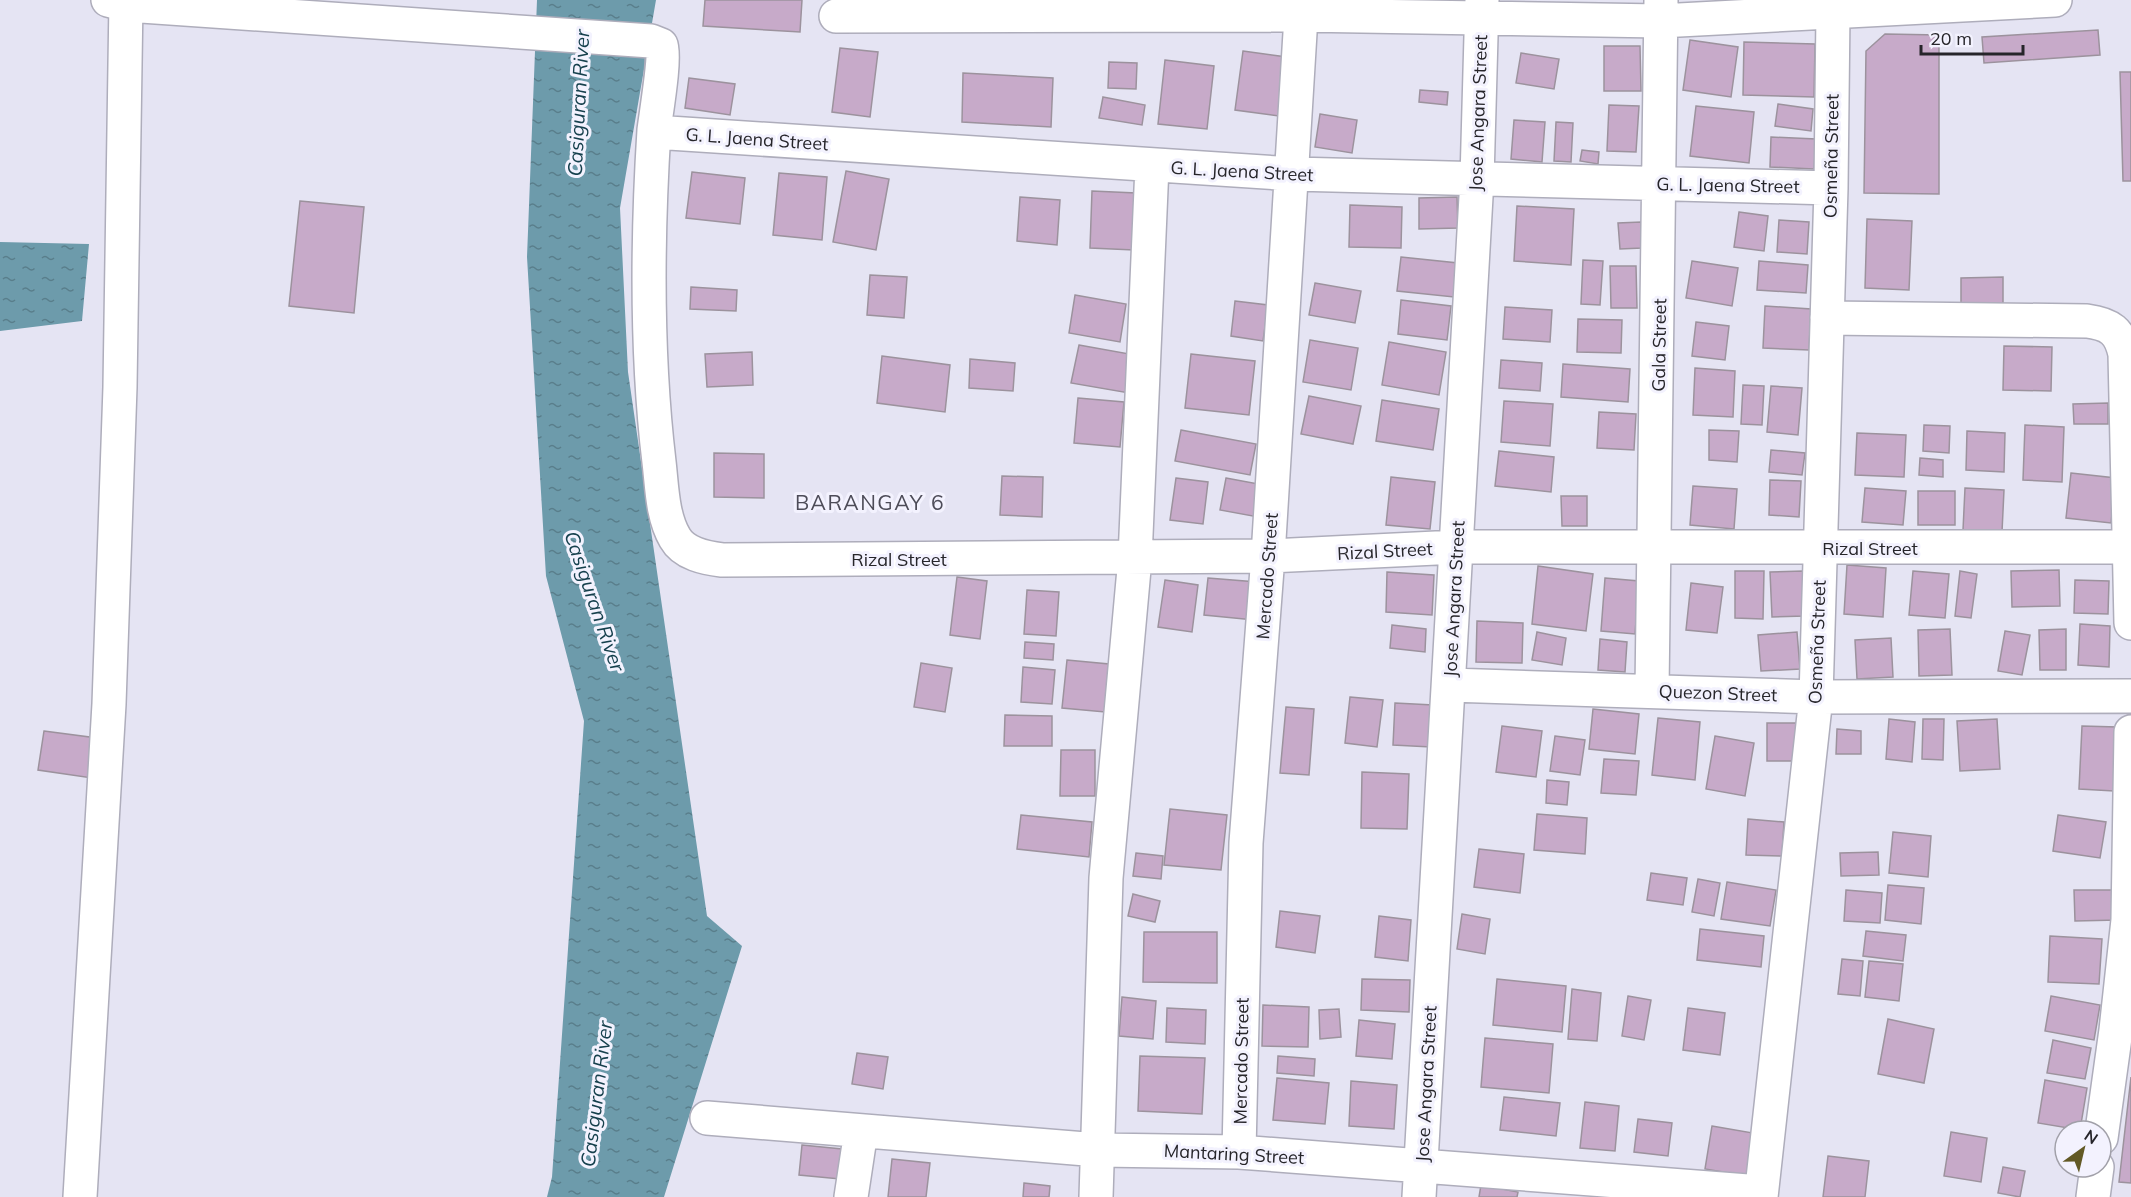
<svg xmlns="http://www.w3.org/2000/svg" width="2131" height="1197" font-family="Mulish,sans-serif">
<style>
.water{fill:url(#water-ripples)}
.building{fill:#c7aac9;stroke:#9c929d;stroke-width:1.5}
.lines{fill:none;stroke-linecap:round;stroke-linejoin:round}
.street-casing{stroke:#aeadbb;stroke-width:36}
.street{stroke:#fff;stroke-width:33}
.labels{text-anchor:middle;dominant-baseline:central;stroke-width:6;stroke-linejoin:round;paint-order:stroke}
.street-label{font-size:18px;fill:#26252a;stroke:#f3f2fe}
.water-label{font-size:20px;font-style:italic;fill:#16404d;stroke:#f3f2fe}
.quarter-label{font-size:21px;letter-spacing:1.5px;fill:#4d4c58;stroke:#f3f2fe}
</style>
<defs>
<pattern id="water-ripples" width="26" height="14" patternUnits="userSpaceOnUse" patternTransform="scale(1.5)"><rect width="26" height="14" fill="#6d9bab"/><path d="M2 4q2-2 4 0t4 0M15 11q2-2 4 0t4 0" fill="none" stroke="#597e8b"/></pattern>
</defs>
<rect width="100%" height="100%" fill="#e5e4f3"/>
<path class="water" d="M537,0H656L620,208L628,372L707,916L742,946L664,1197H547L552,1177L584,721L546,576L527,257Z
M0,242L89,244L82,321L0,331Z"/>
<path class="building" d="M705,0H802L800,32L703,26Z
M2098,30L2100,55L1984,63L1982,37Z
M1885,34L1939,35V194L1864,193L1866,51Z
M1690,40L1738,47L1731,97L1683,90Z
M1744,42L1815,44L1814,97L1743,95Z
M1604,46H1640L1641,91H1604Z
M840,48L878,52L870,117L832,112Z
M1243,51L1294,58L1286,117L1235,110Z
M1521,53L1559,59L1554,89L1516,83Z
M1165,60L1214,66L1207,129L1158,124Z
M1109,62L1137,63L1136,89L1108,88Z
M2120,72H2131V181H2123Z
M963,73L1053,78L1051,127L962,122Z
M689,78L735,84L730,115L685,108Z
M1420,90L1448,92L1447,105L1419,102Z
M1103,97L1145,105L1142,125L1099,118Z
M1778,104L1813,109L1811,131L1775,126Z
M1609,105L1639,106L1636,152L1607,151Z
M1696,106L1754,112L1749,163L1690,156Z
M1320,114L1357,120L1352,153L1315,147Z
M1514,120L1545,122L1542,162L1511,159Z
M1556,122L1573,123L1571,162L1554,161Z
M1771,137L1816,139L1814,169L1770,167Z
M1582,150L1599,152L1598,164L1580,161Z
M846,171L889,179L876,250L833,242Z
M692,172L745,178L740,224L686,218Z
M779,173L827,177L822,240L773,235Z
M1092,191L1136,193L1134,250L1090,248Z
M1020,197L1060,200L1057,245L1017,241Z
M1457,197L1458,228L1419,229V198Z
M300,201L364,207L354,313L289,306Z
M1350,205L1402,207L1401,248L1349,247Z
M1517,206L1574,209L1571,265L1514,261Z
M1739,212L1768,216L1764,251L1734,247Z
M1867,219L1912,221L1909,290L1865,288Z
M1779,220L1809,222L1807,254L1777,252Z
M1641,222L1642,248L1620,249L1618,223Z
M1401,257L1458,263L1454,297L1397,291Z
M1583,260L1603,261L1600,305L1581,304Z
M1692,261L1738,268L1732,306L1686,298Z
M1759,261L1808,265L1806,293L1757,290Z
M1610,266H1636L1637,308H1611Z
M870,275L907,277L904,318L867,315Z
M2003,277V307H1961V278Z
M1315,283L1361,291L1355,323L1309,315Z
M691,287L737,290L736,311L690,309Z
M1075,295L1126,304L1120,342L1069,333Z
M1401,300L1451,306L1447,340L1398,334Z
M1235,301L1268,305L1263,341L1231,336Z
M1765,306L1811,309L1809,350L1763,348Z
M1505,307L1552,310L1550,342L1503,339Z
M1578,319L1622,320L1621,353L1577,352Z
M1696,322L1729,326L1725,360L1692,356Z
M1310,340L1358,348L1351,390L1303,382Z
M1389,342L1446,352L1439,395L1382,385Z
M1079,345L1135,355L1129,393L1071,383Z
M2004,346L2052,347L2051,391L2003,390Z
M752,352L753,385L707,387L705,354Z
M1191,354L1255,361L1249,415L1185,408Z
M882,356L950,365L945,412L877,403Z
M970,359L1015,363L1013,391L969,388Z
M1501,360L1542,363L1540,391L1499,388Z
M1563,364L1630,369L1628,402L1561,397Z
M1695,368L1735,371L1733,417L1693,415Z
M1743,385L1764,386L1762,425L1741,424Z
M1771,386L1802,388L1798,435L1767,432Z
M1309,396L1361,406L1353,444L1301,434Z
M1078,398L1124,402L1120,447L1074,443Z
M1382,400L1439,409L1433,450L1376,441Z
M1504,401L1553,404L1550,446L1501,442Z
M2108,403V424H2074L2073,404Z
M1599,412L1636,414L1634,450L1597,448Z
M1924,425L1950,426L1949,453L1923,451Z
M2025,425L2064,427L2062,482L2023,480Z
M1181,430L1256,444L1250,475L1175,461Z
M1709,430L1739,431L1737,462L1709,460Z
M1967,431L2005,433L2004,472L1966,470Z
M1857,433L1906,435L1904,477L1855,475Z
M1771,450L1805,453L1802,475L1769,472Z
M1499,451L1554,457L1551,492L1495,486Z
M714,453L764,454V498L714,497Z
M1920,458L1943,460V477L1919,475Z
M2071,473L2116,478L2111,523L2066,518Z
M1002,476L1043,477L1042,517L1000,515Z
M1391,477L1435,482L1430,529L1386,525Z
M1176,478L1208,482L1203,524L1170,520Z
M1226,478L1264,485L1258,517L1220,510Z
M1770,480L1801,481L1799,517L1769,515Z
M1693,486L1737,489L1734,529L1690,525Z
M1865,488L1906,491L1903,525L1862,522Z
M1965,488L2004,490L2002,532L1963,530Z
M1918,491H1955V525H1918Z
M1561,496H1587V526H1562Z
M1847,565L1886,568L1883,617L1844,614Z
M1538,566L1593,574L1586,631L1532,624Z
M2059,570L2060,606L2012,607L2011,571Z
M1735,571H1764L1763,619L1735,618Z
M1803,571L1805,616L1772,617L1770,572Z
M1913,571L1949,574L1945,618L1909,615Z
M1960,571L1977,574L1971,618L1955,616Z
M1387,572L1434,575L1432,615L1386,612Z
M957,577L987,581L980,639L950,635Z
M1208,578L1257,582L1254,620L1204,615Z
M1605,578L1639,581L1635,634L1601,631Z
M1165,580L1198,585L1192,632L1158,627Z
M2075,580L2109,581L2108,614L2074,613Z
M1691,583L1723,587L1717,633L1686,630Z
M1027,590L1059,592L1056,636L1024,634Z
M1477,621L1523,623L1522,663L1476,662Z
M2080,624L2110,626L2109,667L2078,665Z
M1392,625L1426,629L1425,652L1390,648Z
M1950,629L1952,675L1919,676L1918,630Z
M2066,629V670H2040L2039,630Z
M2005,631L2030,635L2022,675L1998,671Z
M1537,632L1566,638L1562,665L1532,660Z
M1797,632L1800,669L1761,671L1758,635Z
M1891,638L1893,677L1857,679L1855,640Z
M1600,639L1627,642L1625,672L1598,670Z
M1025,642L1054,644L1053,660L1024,658Z
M1067,660L1109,664L1105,712L1062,708Z
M921,663L952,668L945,712L914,707Z
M1023,667L1055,670L1052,704L1021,702Z
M1350,697L1383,700L1377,747L1345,743Z
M1395,703L1433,705L1431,747L1393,745Z
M1286,707L1314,709L1309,775L1280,773Z
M1593,709L1639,714L1635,754L1589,749Z
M1005,715L1052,716V746H1004Z
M1658,718L1700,722L1695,780L1652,775Z
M1889,719L1915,722L1912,762L1886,759Z
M1923,719H1944L1943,760L1922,759Z
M1997,719L2000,769L1960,771L1957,721Z
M1767,723H1798L1799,761H1767Z
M1502,726L1542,731L1536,777L1496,772Z
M2082,726L2117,727L2114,791L2079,789Z
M1837,729L1861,731V754H1836Z
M44,731L97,738L92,778L38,770Z
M1555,736L1585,740L1580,775L1550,771Z
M1715,736L1754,743L1745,796L1706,789Z
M1061,750H1095V796H1060Z
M1604,759L1639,761L1636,795L1601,793Z
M1362,772L1409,774L1407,829L1361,828Z
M1547,780L1569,782L1567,805L1546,803Z
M1170,809L1227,815L1221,870L1164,865Z
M1537,814L1587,818L1585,854L1534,850Z
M1021,815L1092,822L1089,857L1017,849Z
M2058,815L2106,822L2100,858L2053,851Z
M1748,819L1784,822L1782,856L1746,855Z
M1893,832L1931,836L1928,877L1889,873Z
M1479,849L1524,854L1520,893L1474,887Z
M1878,852L1879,875L1841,876L1840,853Z
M1136,853L1163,856L1161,879L1133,876Z
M1651,873L1687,878L1683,905L1647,900Z
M1698,879L1720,883L1714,916L1692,912Z
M1727,882L1776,890L1770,926L1721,919Z
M1888,885L1924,888L1921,924L1885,920Z
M1846,890L1882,893L1880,923L1844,921Z
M2074,890H2118V920L2075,921Z
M1133,894L1160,901L1155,922L1128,916Z
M1280,911L1320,916L1315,953L1276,947Z
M1462,914L1490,919L1485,954L1457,949Z
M1379,916L1411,920L1408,961L1375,957Z
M1700,929L1764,936L1761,967L1697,960Z
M1866,931L1906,935L1903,961L1863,956Z
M1144,932H1217V983L1143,982Z
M2050,936L2102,939L2099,984L2048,982Z
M1842,959L1863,961L1860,996L1838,994Z
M1869,961L1903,964L1899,1001L1865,997Z
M1362,979L1410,980L1409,1012L1361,1010Z
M1497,979L1566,986L1562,1032L1493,1025Z
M1572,989L1601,993L1597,1041L1568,1039Z
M1628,996L1651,1000L1644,1040L1622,1036Z
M2051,996L2100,1005L2094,1040L2045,1031Z
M1122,997L1156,1001L1153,1039L1119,1036Z
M1263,1005L1309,1007L1308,1047L1262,1046Z
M1167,1008L1206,1010L1205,1044L1166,1042Z
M1688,1008L1725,1013L1720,1055L1683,1050Z
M1339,1009L1341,1037L1320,1039L1319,1010Z
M1888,1019L1934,1029L1924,1083L1878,1074Z
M1359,1020L1395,1024L1392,1059L1356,1056Z
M1485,1038L1553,1044L1549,1093L1481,1087Z
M2053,1040L2091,1048L2085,1079L2047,1073Z
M857,1053L888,1057L883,1089L852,1084Z
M1140,1056L1205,1058L1202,1114L1138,1111Z
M1278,1056L1315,1059L1314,1076L1277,1073Z
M2131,1077V1183L2119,1182Z
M1277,1078L1329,1083L1325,1124L1273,1120Z
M2045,1080L2087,1088L2080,1130L2038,1123Z
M1351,1081L1397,1085L1394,1129L1349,1126Z
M1504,1097L1560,1103L1556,1136L1500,1130Z
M1585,1102L1619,1106L1615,1151L1580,1148Z
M1638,1119L1672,1123L1668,1156L1634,1152Z
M1712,1126L1753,1133L1747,1176L1705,1169Z
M1951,1132L1987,1138L1981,1182L1944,1176Z
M802,1145L842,1149L840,1179L799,1175Z
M1828,1156L1869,1161L1865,1197H1823Z
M892,1159L930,1163L926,1197H888Z
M2003,1167L2025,1171L2020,1197L1998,1193Z
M1024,1183L1050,1186L1049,1197H1023Z
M1481,1185L1518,1192L1517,1197H1479Z"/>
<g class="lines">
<g class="street-casing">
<path id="street" d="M108,0L127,5L651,41L661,45C666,55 656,114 654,130C647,241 646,353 659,462C662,487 662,516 675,538C684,554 705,558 722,560L1268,556L1457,547H2131
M836,16L1301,15L1660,21L2055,0
M654,132L1294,174L1831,188
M1827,318L2087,321C2110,324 2120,331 2125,354L2131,623
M1450,685L1816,697L2131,696
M1652,690L1661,0
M707,1118L1098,1150L1239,1152L1761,1192
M2101,1138L2116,1030L2128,920L2131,732
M1239,1152L1246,843L1268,556L1302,0
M80,1197L109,704L120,387L126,0
M851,1197L861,1131
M1096,1197L1106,878L1135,558L1152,166
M1419,1197L1477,179L1482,0
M1761,1197L1816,697L1831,188L1833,12
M2093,1197L2097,1167"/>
</g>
<use href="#street" class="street"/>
</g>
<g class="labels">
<g class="street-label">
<text transform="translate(1478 113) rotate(-88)">Jose Angara Street</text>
<text transform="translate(757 139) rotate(4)">G. L. Jaena Street</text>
<text transform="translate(1831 156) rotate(-89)">Osmeña Street</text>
<text transform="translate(1242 171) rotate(3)">G. L. Jaena Street</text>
<text transform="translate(1728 185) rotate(1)">G. L. Jaena Street</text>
<text transform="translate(1659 345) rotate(-89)">Gala Street</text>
<text x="1870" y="548">Rizal Street</text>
<text transform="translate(1385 551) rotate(-3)">Rizal Street</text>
<text x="899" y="559">Rizal Street</text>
<text transform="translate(1267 576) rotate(-86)">Mercado Street</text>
<text transform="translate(1454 599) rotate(-87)">Jose Angara Street</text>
<text transform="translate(1817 642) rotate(-88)">Osmeña Street</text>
<text transform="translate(1718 693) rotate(2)">Quezon Street</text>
<text transform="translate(1241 1061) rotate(-89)">Mercado Street</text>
<text transform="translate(1426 1084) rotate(-87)">Jose Angara Street</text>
<text transform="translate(1234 1154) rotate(3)">Mantaring Street</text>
</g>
<g class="water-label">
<text transform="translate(578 103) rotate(-87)">Casiguran River</text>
<text transform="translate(595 601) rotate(71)">Casiguran River</text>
<text transform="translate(596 1094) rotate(-83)">Casiguran River</text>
</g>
<g class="quarter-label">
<text x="870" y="502">BARANGAY 6</text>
</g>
</g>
<g transform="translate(2083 1149) rotate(34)"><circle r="28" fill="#f3f2fe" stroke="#a1a0a9" stroke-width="1.5"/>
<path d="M0-4.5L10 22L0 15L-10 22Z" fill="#625925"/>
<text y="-9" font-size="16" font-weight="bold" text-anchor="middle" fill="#26252a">N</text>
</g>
<path d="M1921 45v9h102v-9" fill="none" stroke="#26252a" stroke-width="3"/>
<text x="1930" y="45" font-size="18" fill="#26252a" stroke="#f3f2fe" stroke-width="4.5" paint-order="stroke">20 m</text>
</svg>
